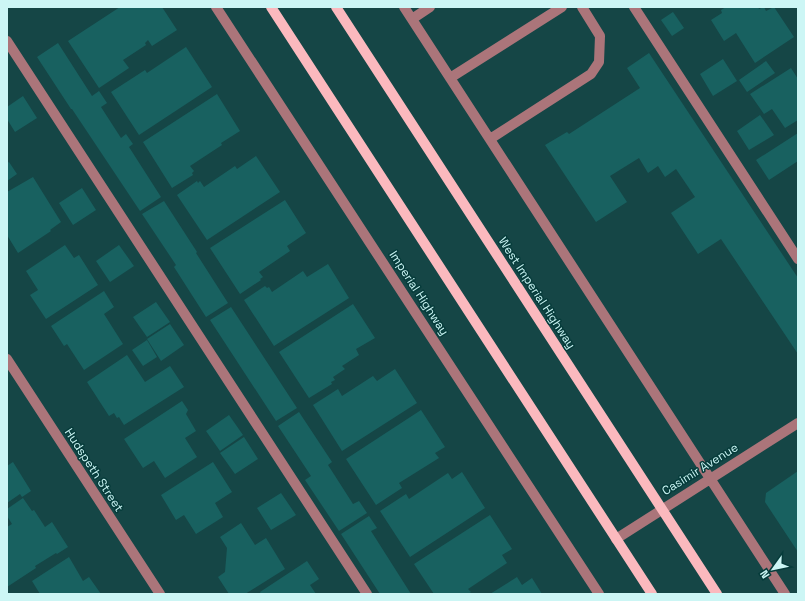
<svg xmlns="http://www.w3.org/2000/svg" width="805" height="601" font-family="'Space Grotesk',sans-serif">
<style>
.building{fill:#186160}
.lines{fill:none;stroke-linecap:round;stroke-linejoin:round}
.minor{stroke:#ab757a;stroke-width:10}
.major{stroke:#fbb9be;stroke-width:10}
.labels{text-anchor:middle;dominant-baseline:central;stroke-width:3;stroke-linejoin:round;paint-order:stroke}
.street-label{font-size:12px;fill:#ccf6f5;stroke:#063c3b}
</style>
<rect width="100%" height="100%" fill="#154646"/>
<path class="building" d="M120,7H162L177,30L152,46L148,40L145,43L146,45L123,60L129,68L99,88L68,41Z
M726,7H758L759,9L764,7L766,11L774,7L794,37L755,63L736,33L724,41L711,20L722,13L721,10Z
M673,12L684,28L672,36L661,20Z
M58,43L92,96L99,91L107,103L101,107L121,138L126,134L133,144L129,147L161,197L140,211L72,109H71L37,57Z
M186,47L212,87L139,135L111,92L145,70L147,73Z
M649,53L798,278V354L721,239L698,254L671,213L695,197L676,169L665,177L658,166L648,173L639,158L610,176L627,202L596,222L545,145L567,132L569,134L640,88L627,68Z
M723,59L737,81L713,96L700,74Z
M766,61L775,73L747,92L739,80Z
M791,68L798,79V120L785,128L772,109L764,114L750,94Z
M217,94L240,131L221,143L222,145L190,166L194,171L192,173L193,175L172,188L143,142Z
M23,96L37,118L15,132L7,119V107Z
M760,115L774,135L749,150L737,131Z
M798,133V161L769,180L756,160Z
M256,156L280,192L207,240L177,195L197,181L198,183L200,181L204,187L235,166L237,169Z
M9,162L17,174L7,181V163Z
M33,177L61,222L50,230L51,231L18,253L7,235V192Z
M82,188L96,210L73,225L59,203Z
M285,200L306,233L287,246L290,251L259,272L263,277L260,279L261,280L240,294L210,248Z
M164,201L197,252L196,253L228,303L206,317L174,267L176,265L142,214Z
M65,245L74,258L79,255L98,285L46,319L30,295L38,290L26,271Z
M119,245L134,266L110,282L96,261Z
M328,264L349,298L274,346L244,300L265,286L267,288L269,287L272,292L303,271L307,277Z
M104,291L114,307L104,314L123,344L84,370L67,344L64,346L51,326Z
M156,302L170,322L147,337L133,317Z
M353,304L375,338L356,349L359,355L342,366L345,369L333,377L335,380L331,382L332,384L309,398L279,352Z
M231,307L297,408L276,421L210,320Z
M170,324L184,345L161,361L147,339Z
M147,340L157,357L143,366L132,350Z
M127,355L145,382L170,366L184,387L124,425L119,417L117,418L114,413L109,416L87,382Z
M395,369L417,403L342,451L313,405L338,389L342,396L373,376L377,381Z
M182,401L188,410L186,414L196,431L185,438L197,457L165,478L154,461L143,468L124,439Z
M421,410L445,447L435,453L439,458L399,483L402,488L376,505L346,459Z
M299,412L332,462L328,465L353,504L359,501L367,513L339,531L305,480L311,476L278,426Z
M229,415L243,435L220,451L206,431Z
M244,437L258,459L235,474L220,453Z
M13,462L31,491L22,497L20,494L7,503V466Z
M213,462L232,492L215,503L223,517L196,534L184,515L176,520L161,495Z
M798,471V552L765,502L766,493Z
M462,472L485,508L410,557L380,511L406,494L409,499L448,473L452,479Z
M281,493L296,515L271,530L257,508Z
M23,498L32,511L34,510L45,527L52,522L68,547L57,554L56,553L35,566L36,568L7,587V527L12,524L7,516V509Z
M490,515L512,549L502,555L507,563L468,589L471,592L468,594H434L414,564Z
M369,516L377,528L371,531L411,594H380L341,534Z
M241,523L255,545L266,538L285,569L245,594H229L218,577L225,572L227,548L220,537Z
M69,557L83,581L89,577L101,594H40L32,581Z
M307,561L319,579L310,585L316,594H261L260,592Z
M517,577L522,585L532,578L542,594H490Z"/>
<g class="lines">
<path class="minor" d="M216,7L599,594
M404,7L785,594
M634,7L798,259
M412,19L430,7
M7,41L367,594
M450,78L562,7
M490,139L591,74L599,62L600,36L582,7
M7,359L160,594
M616,539L798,423"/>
<path class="major" d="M271,7L652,594
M336,7L717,594"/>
</g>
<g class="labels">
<g class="street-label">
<text transform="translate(419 293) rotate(57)">Imperial Highway</text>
<text transform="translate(537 293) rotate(57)">West Imperial Highway</text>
<text transform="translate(700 469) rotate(-32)">Casimir Avenue</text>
<text transform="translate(94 470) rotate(57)">Hudspeth Street</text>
</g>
</g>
<rect width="805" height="601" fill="none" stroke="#ccf6f5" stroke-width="16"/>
<g transform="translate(773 569) rotate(237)" stroke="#063c3b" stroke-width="3" paint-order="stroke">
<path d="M0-3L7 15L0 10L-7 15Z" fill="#ccf6f5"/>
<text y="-6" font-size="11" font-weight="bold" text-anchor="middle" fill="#ccf6f5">N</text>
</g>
</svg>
